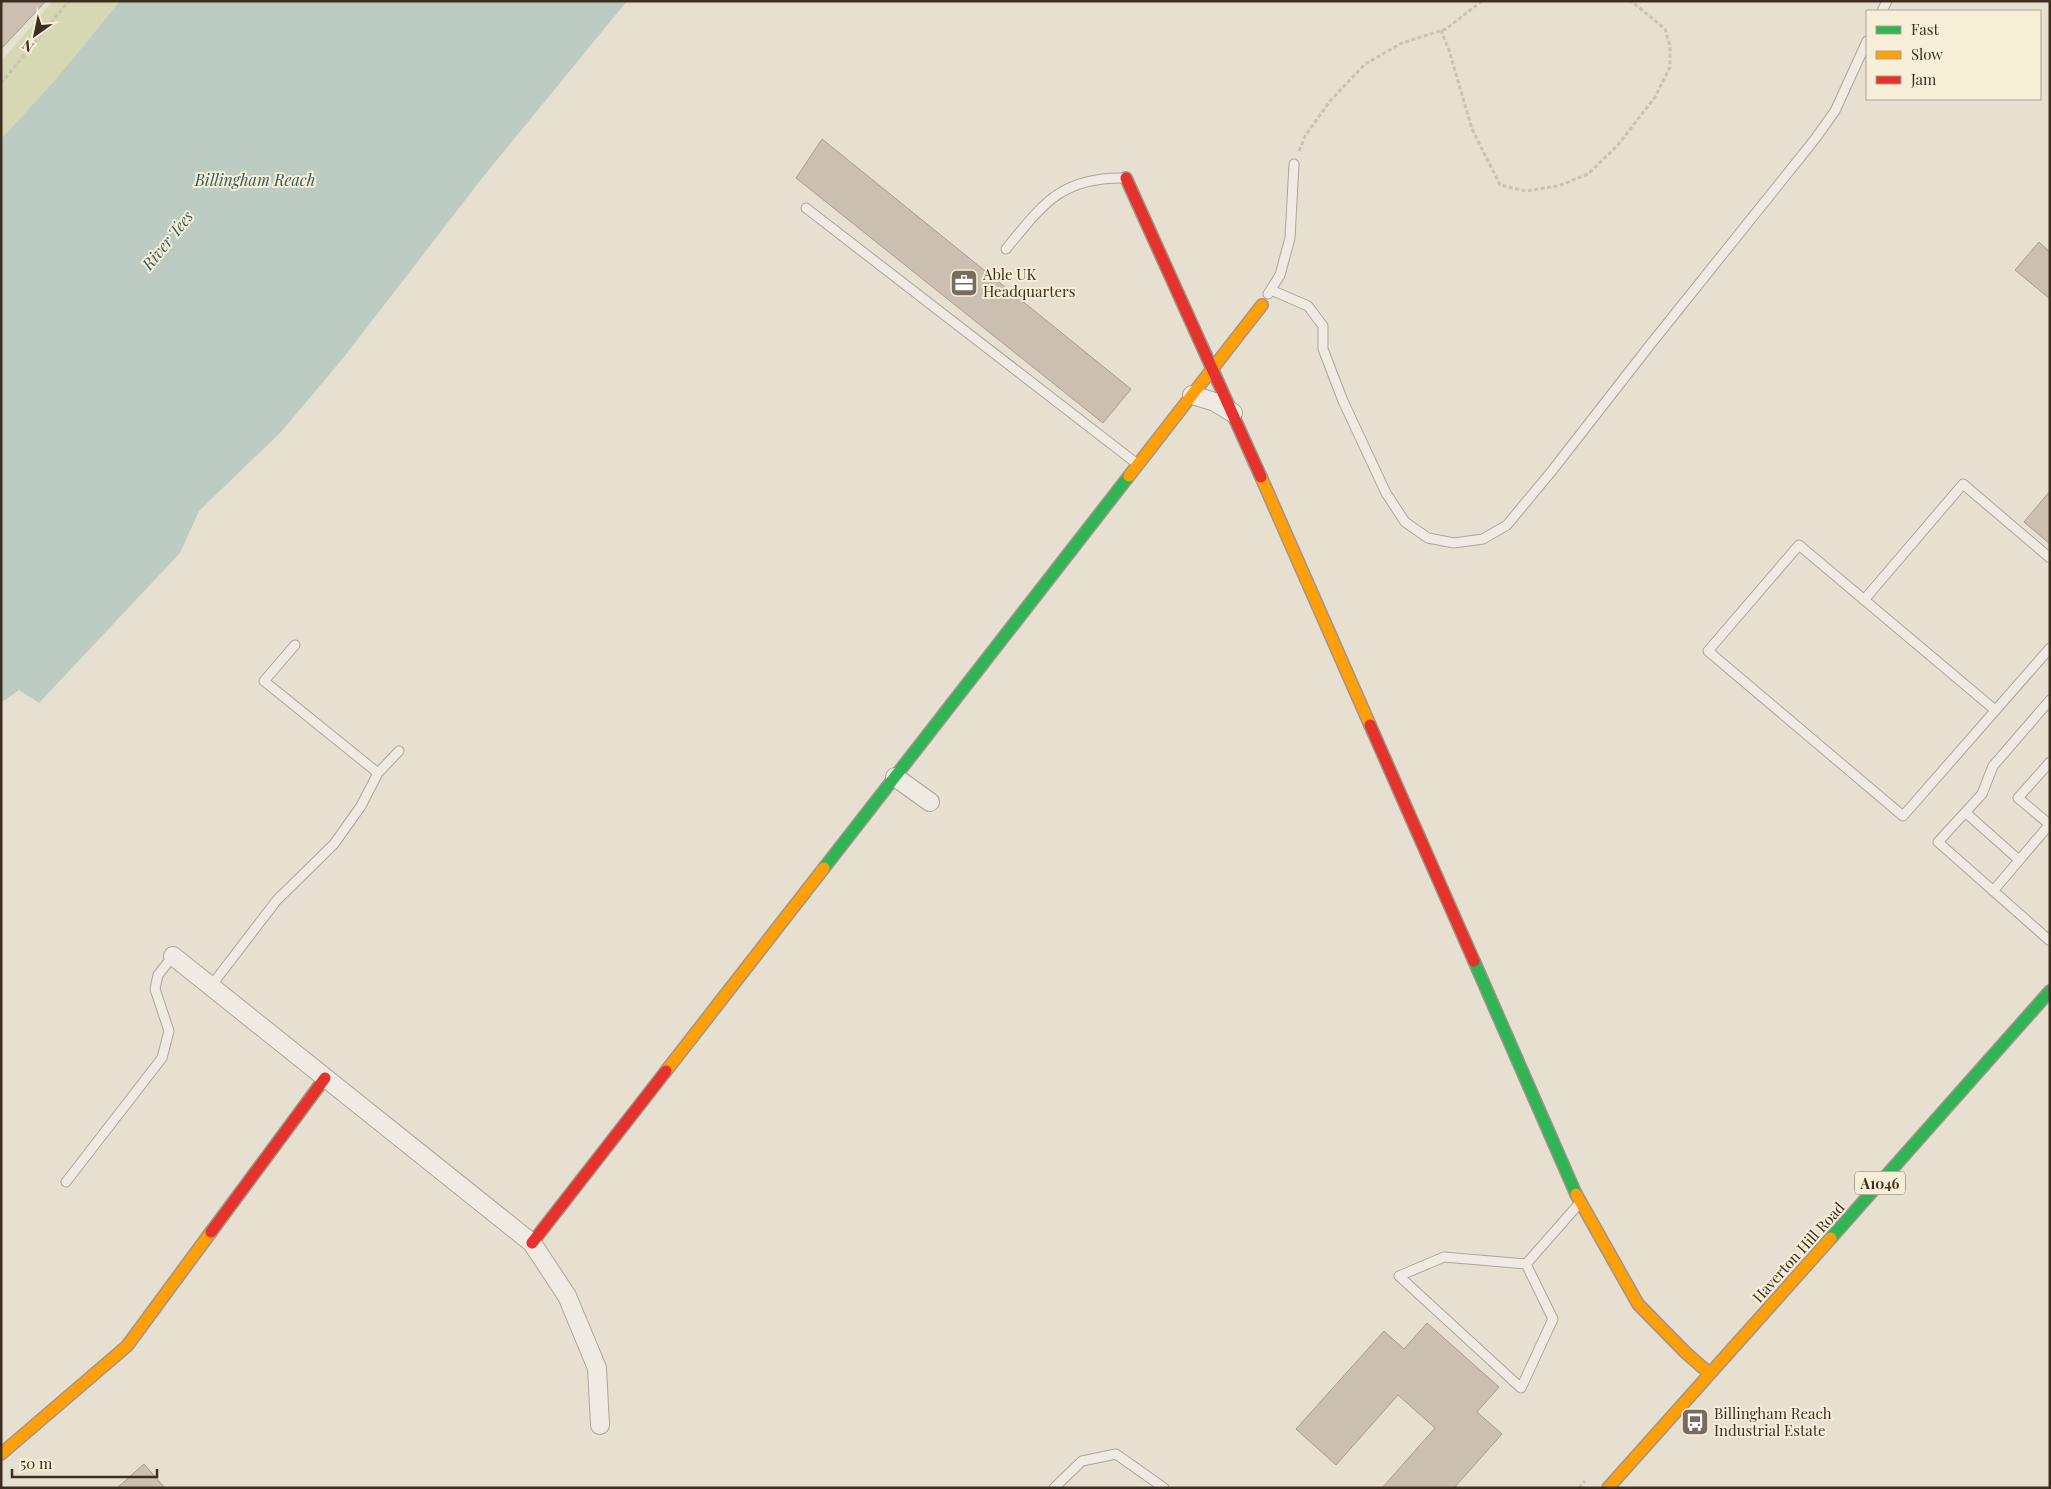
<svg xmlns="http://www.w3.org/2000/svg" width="2051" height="1489" font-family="'Playfair Display',serif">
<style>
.green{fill:#d6d7b3}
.water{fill:#bcccc2}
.building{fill:#cbbfb2;stroke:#a89c90}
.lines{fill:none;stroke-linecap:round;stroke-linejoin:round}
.lane-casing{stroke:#ada599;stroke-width:11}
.street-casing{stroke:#ada599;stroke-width:20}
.fast-casing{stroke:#9c958a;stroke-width:14}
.slow-casing{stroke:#9c958a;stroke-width:14}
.jam-casing{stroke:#9c958a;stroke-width:14}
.path{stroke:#c8c2b9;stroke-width:3;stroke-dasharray:4 2.5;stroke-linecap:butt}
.lane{stroke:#efebe3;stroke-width:9}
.street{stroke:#efebe3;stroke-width:18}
.fast{stroke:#30b455;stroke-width:11}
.slow{stroke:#ff9f0a;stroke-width:11}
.jam{stroke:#e5322d;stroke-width:11}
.labels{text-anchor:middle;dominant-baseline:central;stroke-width:4;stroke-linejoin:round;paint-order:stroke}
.shield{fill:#f7eed8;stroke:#756857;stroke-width:1}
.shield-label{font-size:14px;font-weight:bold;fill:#3d2e20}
.poi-label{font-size:15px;fill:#3d2e20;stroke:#f7eed8;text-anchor:start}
.street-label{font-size:15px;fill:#3d2e20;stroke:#f7eed8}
.water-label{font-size:16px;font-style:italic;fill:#2f5d5a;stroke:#f7eed8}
</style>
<rect width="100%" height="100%" fill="#e7e0d1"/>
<path class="green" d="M53,1H120L56,79L1,139V62Z"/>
<path class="water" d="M120,1H627L483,177L344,357L281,432L199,511L180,553L39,703L19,690L1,703V139L56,79Z"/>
<path class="building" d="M1,1H46L1,49Z
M822,139L1131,389L1103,423L796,178Z
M2039,242L2050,252V299L2015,270Z
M2050,491V544L2024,522Z
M1427,1323L1499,1387L1477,1412L1502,1434L1454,1488H1382L1435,1428L1398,1395L1336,1465L1296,1429L1384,1331L1404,1349Z
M144,1464L165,1488H117Z"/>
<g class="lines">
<g class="lane-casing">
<path id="lane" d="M1882,11L1887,1
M806,208L1136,463
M1006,249C1043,204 1061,177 1124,178
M1271,290L1308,306L1323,326V349L1343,401L1386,493L1405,522L1428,538L1454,543L1483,539L1507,525L1551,472L1650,345L1815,139L1835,111L1867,41
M1268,294L1280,275L1290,238L1294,164
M1864,600L1963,484L2050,558
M295,645L264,681L378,773
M2050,700L1993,766L1982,794L1938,842L2050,941
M1995,710L1799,545L1708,651L1903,816L2050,648
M1966,813L2019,860
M2049,824L2018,798L2050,762
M1993,891L2050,824
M211,986L277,900L334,844L361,806L378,773L399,751
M66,1182L162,1058L169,1031L155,989L158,975L173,956
M1526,1264L1444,1257L1399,1276L1521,1388L1553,1319L1526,1264L1578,1205
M1054,1488L1082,1461L1116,1454L1164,1488"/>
</g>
<g class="street-casing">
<path id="street" d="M1192,395L1215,402L1233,413
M895,777L930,802
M173,956L532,1243L567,1296L597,1368L600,1425"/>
</g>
<g class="fast-casing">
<path id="fast" d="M824,868L1129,476
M1474,961L1576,1194
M1831,1238L2050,991"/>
</g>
<g class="slow-casing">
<path id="slow" d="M1129,476L1262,305
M1261,477L1370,725
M666,1071L824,868
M1576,1194L1638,1304L1685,1352L1710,1374
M1,1454L127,1346L211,1232
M1608,1488L1831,1238"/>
</g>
<g class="jam-casing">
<path id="jam" d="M1126,178L1261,477
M1370,725L1474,961
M211,1232L325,1078
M532,1243L666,1071"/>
</g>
<path class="path" d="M1441,30L1449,50L1472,129L1500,185L1526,191L1558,186L1588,174L1618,145L1655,97L1670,67V46L1665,29L1631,1
M1,83L69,1
M1299,151L1305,136L1330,101L1365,64L1402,43L1446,29L1482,1
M1579,1488L1585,1481"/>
<use href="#lane" class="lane"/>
<use href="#street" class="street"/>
<use href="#fast" class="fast"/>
<use href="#slow" class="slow"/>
<use href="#jam" class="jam"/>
</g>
<defs>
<g id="office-square" transform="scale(1.4375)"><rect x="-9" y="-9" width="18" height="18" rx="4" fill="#786c5e" stroke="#f7eed8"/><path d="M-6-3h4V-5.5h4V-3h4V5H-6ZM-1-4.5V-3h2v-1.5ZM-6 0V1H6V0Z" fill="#fff"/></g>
<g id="bus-square" transform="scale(1.4375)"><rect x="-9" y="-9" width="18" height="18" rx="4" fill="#786c5e" stroke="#f7eed8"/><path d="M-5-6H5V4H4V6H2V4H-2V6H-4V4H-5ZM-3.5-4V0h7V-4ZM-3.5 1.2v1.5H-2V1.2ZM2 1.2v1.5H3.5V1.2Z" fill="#fff"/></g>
</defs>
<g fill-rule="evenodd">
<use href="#office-square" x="964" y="283"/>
<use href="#bus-square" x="1695" y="1422"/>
</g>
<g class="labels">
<rect class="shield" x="1855" y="1171.5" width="50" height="23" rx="4"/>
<g class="shield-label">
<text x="1880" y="1183">A1046</text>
</g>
<g class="poi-label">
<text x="983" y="274">Able UK<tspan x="983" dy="17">Headquarters</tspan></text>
<text x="1714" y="1413">Billingham Reach<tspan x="1714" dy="17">Industrial Estate</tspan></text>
</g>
<g class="street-label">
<text transform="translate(1798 1252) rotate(-48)">Haverton Hill Road</text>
</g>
<g class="water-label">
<text x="255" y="179">Billingham Reach</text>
<text transform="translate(167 240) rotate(-51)">River Tees</text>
</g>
</g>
<rect width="2051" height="1489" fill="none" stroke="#3d2e20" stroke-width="5"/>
<rect x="1866" y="10" width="175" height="90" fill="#f7eed8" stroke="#ada18e"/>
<rect x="1876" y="26" width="25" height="8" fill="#30b455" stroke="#ada18e"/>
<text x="1911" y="35" font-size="15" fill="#3d2e20">Fast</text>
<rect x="1876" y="51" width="25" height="8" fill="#ff9f0a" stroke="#ada18e"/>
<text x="1911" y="60" font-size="15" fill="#3d2e20">Slow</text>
<rect x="1876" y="76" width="25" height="8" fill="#e5322d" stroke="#ada18e"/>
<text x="1911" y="85" font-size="15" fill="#3d2e20">Jam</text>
<g transform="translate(35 35) rotate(213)" stroke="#f7eed8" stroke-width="4" paint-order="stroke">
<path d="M0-4L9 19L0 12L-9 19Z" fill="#3d2e20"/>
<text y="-8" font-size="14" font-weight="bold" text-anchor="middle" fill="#3d2e20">N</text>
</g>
<path d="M12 1469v8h145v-8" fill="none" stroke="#3d2e20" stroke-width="2.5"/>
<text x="20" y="1469" font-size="15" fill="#3d2e20" stroke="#f7eed8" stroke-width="4" paint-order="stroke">50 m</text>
</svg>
